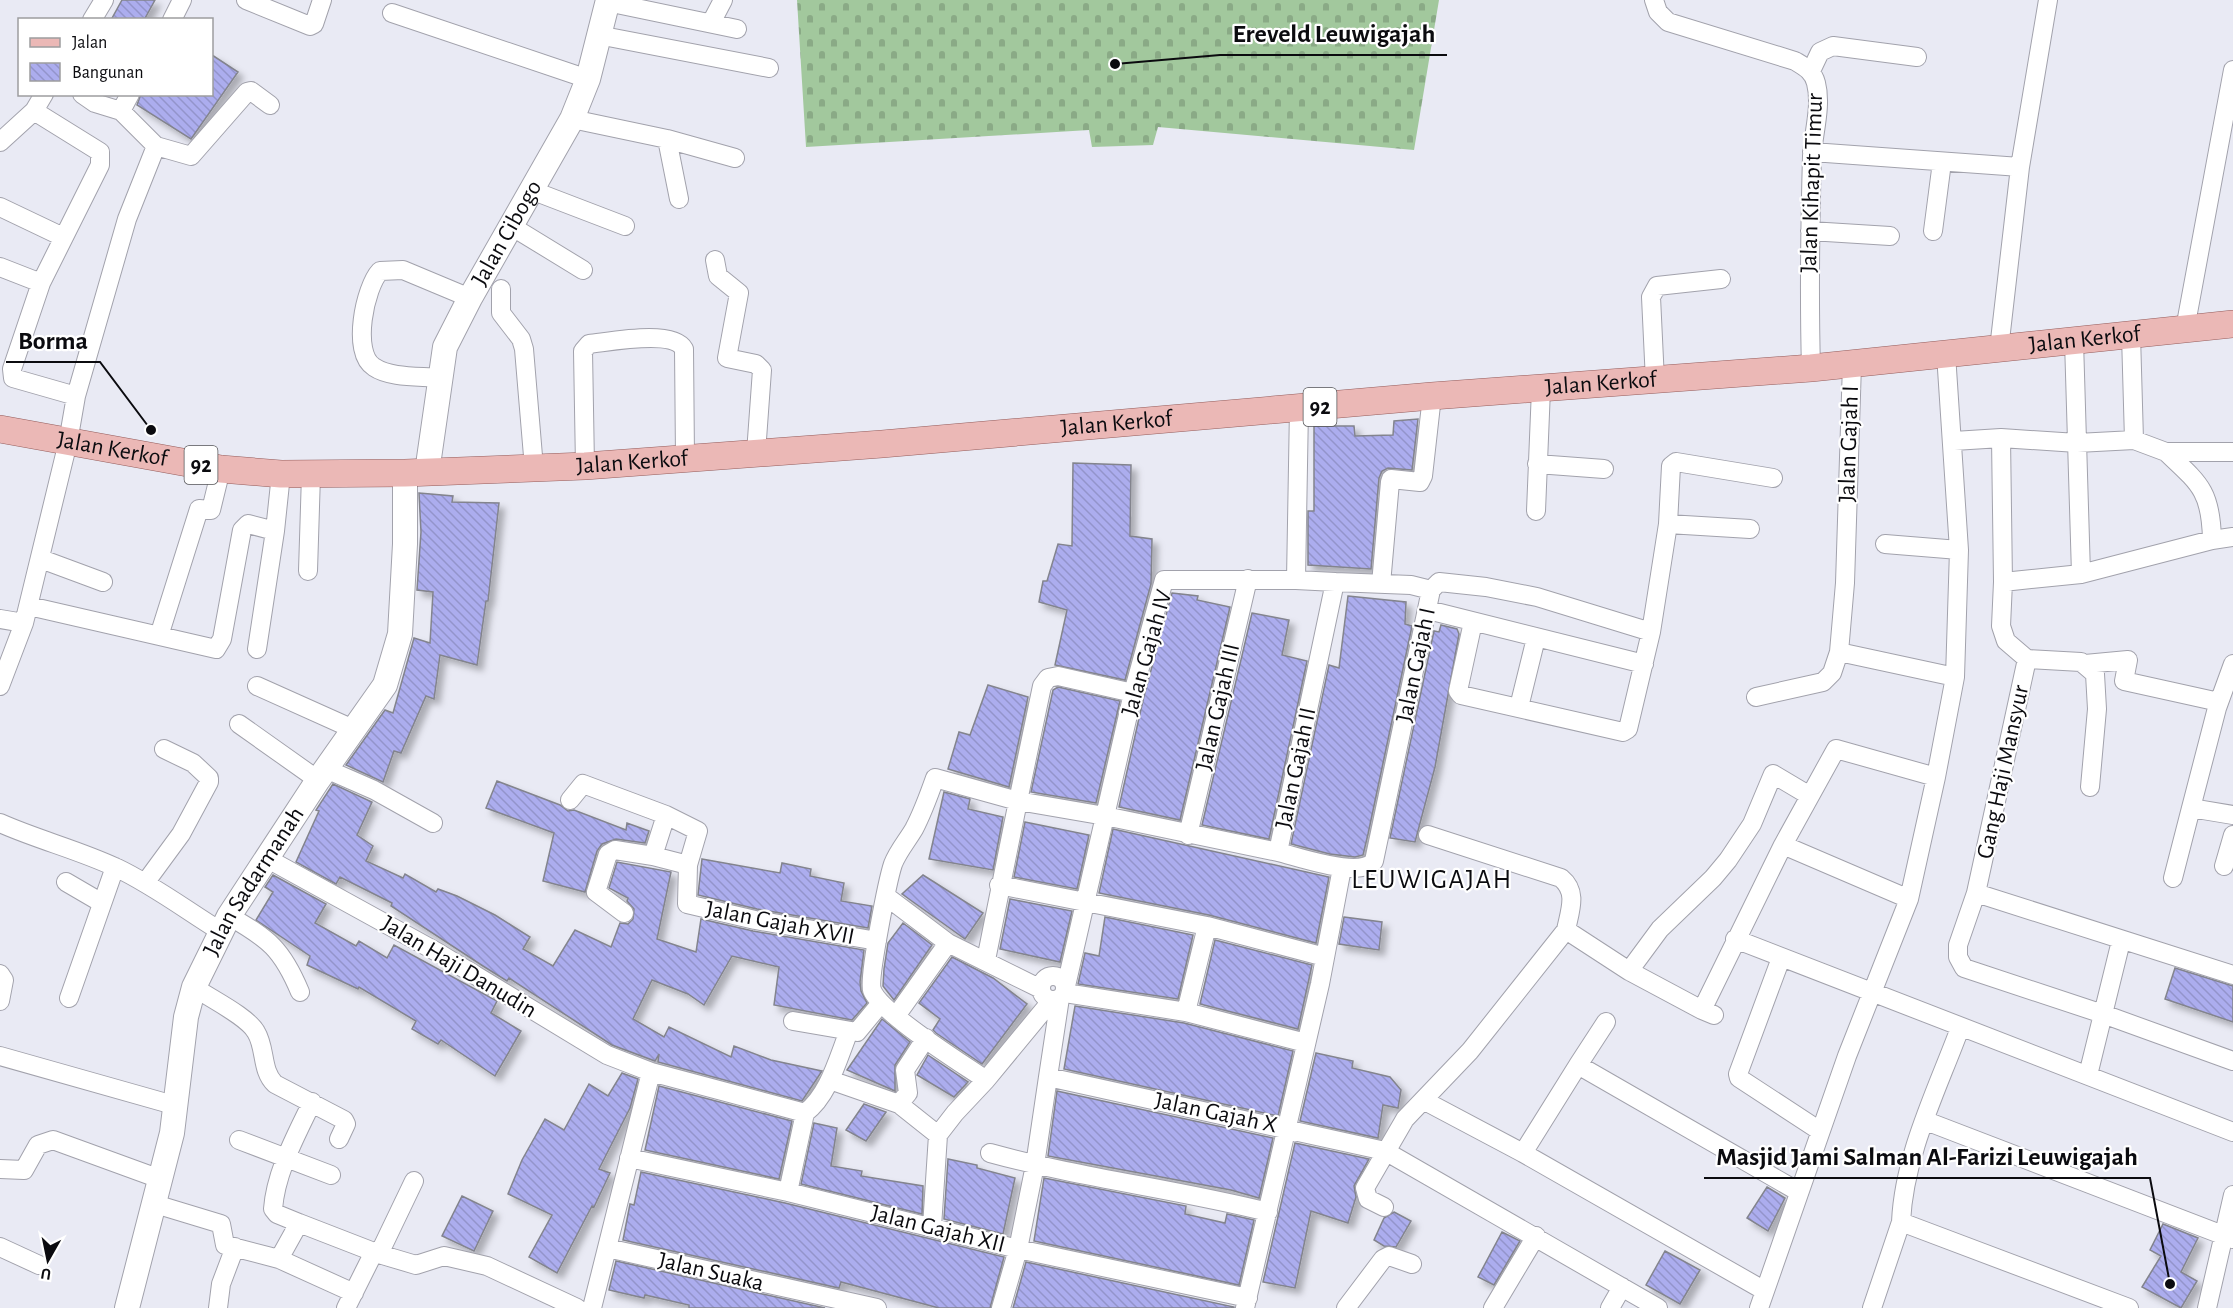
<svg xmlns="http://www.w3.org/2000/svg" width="2233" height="1308" font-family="'Alegreya Sans',sans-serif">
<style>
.cemetery{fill:url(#cemetery-stones)}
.building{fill:url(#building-back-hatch);stroke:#83848d;stroke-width:1.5;filter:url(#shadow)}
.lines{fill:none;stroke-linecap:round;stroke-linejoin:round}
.street-casing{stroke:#a2a2ac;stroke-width:20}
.secondary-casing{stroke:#a2a2ac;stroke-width:26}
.primary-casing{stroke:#945d5c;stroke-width:28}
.street{stroke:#fff;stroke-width:18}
.secondary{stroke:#fff;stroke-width:24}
.primary{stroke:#ebb8b6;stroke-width:27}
.labels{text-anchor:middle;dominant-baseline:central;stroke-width:4.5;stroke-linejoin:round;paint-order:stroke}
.shield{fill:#fff;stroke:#545457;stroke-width:1.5}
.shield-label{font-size:22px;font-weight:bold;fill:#0b0b0f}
.street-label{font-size:24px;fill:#0b0b0f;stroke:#fff}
.quarter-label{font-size:27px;letter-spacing:1.5px;fill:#0b0b0f;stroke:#fff}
.leader{fill:none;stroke:#0b0b0f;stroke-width:2}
.callout-dot{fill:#0b0b0f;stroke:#fff;stroke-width:2}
.callout-label{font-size:26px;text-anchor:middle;font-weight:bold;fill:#0b0b0f;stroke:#fff;stroke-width:4.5;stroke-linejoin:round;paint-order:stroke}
</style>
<defs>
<pattern id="cemetery-stones" width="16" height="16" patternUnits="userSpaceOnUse" patternTransform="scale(1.5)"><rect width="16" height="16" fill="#a2c89d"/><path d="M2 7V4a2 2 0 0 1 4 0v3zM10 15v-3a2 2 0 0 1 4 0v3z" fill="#8aaa86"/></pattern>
<pattern id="building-back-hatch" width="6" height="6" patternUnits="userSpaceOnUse" patternTransform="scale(1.5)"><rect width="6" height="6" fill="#acadee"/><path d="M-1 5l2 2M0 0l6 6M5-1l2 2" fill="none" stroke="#9394cb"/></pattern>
<filter id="shadow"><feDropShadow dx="5.5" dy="5.5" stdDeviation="3" flood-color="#0004"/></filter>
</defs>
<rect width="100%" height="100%" fill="#e9eaf4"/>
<path class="cemetery" d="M797,0H1439L1414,150L1158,127L1153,145L1092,147L1089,130L806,147Z"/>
<path class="building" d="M122,0H155L144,20H111Z
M212,55L238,72L191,139L137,105L141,94H212Z
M1418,419L1412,470L1388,468L1382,471L1379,478L1371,569L1308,565V511H1314V426H1354L1355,436L1393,435L1394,421Z
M1073,463L1131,465L1130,536L1152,539L1151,584L1125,680L1055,665L1067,610L1039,602L1043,581H1047L1058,544L1072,546Z
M419,493L453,496L452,502L499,503L488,601H486L477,665L440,655L434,699L426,696L401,753L394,751L383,782L346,765L385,710L393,713L414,638L430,643L433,592L417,590L421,532Z
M1172,593L1198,596L1197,600L1230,607L1180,820L1119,807L1144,696Z
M1348,596L1406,602L1405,624L1412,626L1368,834L1363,855L1355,857L1330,854L1291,844L1329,665L1339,668Z
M1252,613L1289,620L1282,655L1307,661L1269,839L1202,825Z
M1441,625L1457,629L1459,634L1435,767L1415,842L1390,838L1434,631L1439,632Z
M988,685L1028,697L1009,787L948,769L959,732L970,735Z
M1058,687L1120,701L1096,803L1031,792L1053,690Z
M497,781L560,805L568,811L574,810L626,830L627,823L649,831L645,843L616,839L602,844L597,851L585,892L543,881L554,833L486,808Z
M333,784L372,802L357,835L373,846L366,861L403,878L405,874L436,892L438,889L457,896L495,915L530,937L523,949L553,966L575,930L611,947L620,923L628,924L633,919L634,909L627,901L628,898L609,888L617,862L671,872L657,939L696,952L701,919L753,931L864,950L860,982L861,991L867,1003L852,1020L774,1005L779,967L732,956L704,1005L688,994L652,980L633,1019L664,1037L669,1027L731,1057L734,1046L771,1060L822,1071L802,1101L658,1062L659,1054L655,1061L612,1045L509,978L507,981L483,966L391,906L392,903L340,877L336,884L296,862L319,811L316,810Z
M944,792L970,799L968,809L1003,817L993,870L929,859Z
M1025,822L1089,835L1077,889L1014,877Z
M1113,829L1329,877L1316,943L1209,915L1099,893Z
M702,859L780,873L782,863L811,869L810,876L844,883L841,901L872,906L868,928L757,909L698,895Z
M273,875L326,904L315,923L356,946L359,941L387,958L394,945L497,1001L491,1013L521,1031L495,1076L441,1040L438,1044L412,1029L416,1021L359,987L358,989L307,965L310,956L256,920L273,892L265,887Z
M923,875L983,913L965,939L902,894Z
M1010,899L1072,911L1060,962L1000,949Z
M1105,917L1193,935L1178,999L1078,984L1085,953L1099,956Z
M1344,917L1382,922L1379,950L1339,944Z
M903,923L932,945L894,1000L883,986L884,969L888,943Z
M1215,940L1312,965L1298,1029L1200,1004Z
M952,957L993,978L1027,1004L982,1064L936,1033L933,1030L940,1019L919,1003Z
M2175,968L2233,986V1022L2165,999Z
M1075,1006L1184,1023L1293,1051L1278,1116L1064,1069Z
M882,1019L910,1042L895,1065V1091L847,1070Z
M1316,1053L1353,1061L1352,1068L1390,1077L1401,1090L1398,1108L1383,1105L1378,1138L1300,1121Z
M928,1055L968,1082L954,1097L917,1075Z
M622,1073L638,1079L630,1108L599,1169L610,1173L594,1207L592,1206L557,1273L529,1257L552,1215L508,1194L522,1160L545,1119L564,1130L589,1084L608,1096Z
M659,1086L792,1121L779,1179L645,1150Z
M1057,1091L1273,1138L1259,1198L1231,1190L1048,1156Z
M864,1104L886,1112L866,1141L846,1130Z
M814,1123L837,1128L831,1166L862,1171L861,1176L923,1186L922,1214L801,1184Z
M1295,1143L1369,1159L1354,1186L1356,1197L1348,1223L1311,1211L1295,1288L1263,1282Z
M948,1159L977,1165V1168L1015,1178L1003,1234L944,1219Z
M641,1172L785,1203L1004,1257L990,1308H939L841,1282L839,1288L623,1240L630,1204L634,1205Z
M1044,1178L1186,1206L1185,1214L1225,1223L1227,1214L1254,1220L1239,1285L1034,1241Z
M1767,1187L1785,1198L1768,1231L1747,1218Z
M462,1196L493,1211L474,1251L442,1236Z
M1394,1212L1411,1221L1396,1247L1384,1246L1374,1240L1384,1218Z
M2163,1224L2198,1238L2181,1272L2197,1281L2181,1308L2142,1287L2161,1256L2150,1250Z
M1502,1232L1520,1241L1494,1285L1478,1277Z
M1665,1251L1700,1270L1680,1304L1646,1285Z
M616,1261L825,1308H689V1305L645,1295L644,1298L609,1290Z
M1026,1262L1234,1307V1308H1013Z"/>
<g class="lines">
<g class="street-casing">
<path id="street" d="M246,0L310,26L314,24L322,0
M1654,0L1658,12L1668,22L1795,61C1805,67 1813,71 1816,83C1822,106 1813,134 1812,156C1810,227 1809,297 1811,368
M607,2L737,29
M392,13L588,79
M92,20L104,0
M172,20L182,0
M711,23L723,0
M598,35L769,68
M1811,71L1820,52L1833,46L1917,57
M82,94L95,103L121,111
M34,111L44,94
M572,119L667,139L679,199
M667,139L735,158
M0,142L34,111L100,152V165L41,283
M156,146L191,156L247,92L251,91L270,105
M1812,152L2020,167
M531,190L625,226
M0,207L63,237
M511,226L583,270
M1810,231L1890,236
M1933,231L1942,162
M715,260L718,276L739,293L727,358L756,364L762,370L756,453
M0,267L41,283L12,369L13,378L76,396
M501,289V313L521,339L524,349L534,468
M2185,329L2233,70
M2131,335L2134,440
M2074,341L2081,574
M1999,349L2020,167L2048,0
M439,378C420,376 390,378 374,367C351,353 365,287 380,271L403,270L470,298
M1655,381L1651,297L1657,286L1721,279
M2001,438L2077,443L2134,440L2166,452H2233
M1954,441L2001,438L2003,582L2001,626L2006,641L2027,659L1976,893L1958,945V957L1964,968L2103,1014L2233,1061
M2166,452C2200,484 2211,491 2212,540
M1537,464L1604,469
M585,466L583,351L589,344C609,342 673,329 684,349L685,458
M1536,511L1541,389
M1668,524L1750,529
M275,531L281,474
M1885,544L1959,550
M41,559L103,582
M308,571L311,475
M1335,582L1411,585L1431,590
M2003,582L2081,574L2212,540L2233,537
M1381,584L1390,482L1391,479L1420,482L1423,476L1432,396
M29,606L216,649L222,639L242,530L248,524L275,531L257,649
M1428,610L1644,664
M0,619L24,623
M1473,622L1458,691L1461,695L1623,732L1628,729L1651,632L1668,524L1671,466L1676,462L1773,478
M159,636L199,509L211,510L221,469
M1839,652L1955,677
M2027,659L2081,662L2095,674L2097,709L2090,787
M2085,664L2128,660L2124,681L2219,702
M2233,664L2217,708L2191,808L2233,815
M0,686L24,623L68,442L76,396L127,219L156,146L121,111L130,94
M257,686L353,729
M1756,697L1823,682L1832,673L1839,652L1845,583L1852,364
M1519,707L1536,638
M239,724L318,780
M326,769L374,790L433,823
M570,800L583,784L666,815
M0,823C38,840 79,850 117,868C153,885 186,910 220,931
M1188,835L1248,579
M1428,835L1561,878C1578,892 1570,910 1566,930
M1783,845L1909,899
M1278,852C1299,857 1359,879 1374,861L1431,590L1439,582L1486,587L1537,597L1651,632
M653,856L688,865
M268,859L437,952L607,1055L651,1072L805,1113C829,1095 838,1058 849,1031
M2224,866L2233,835
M2173,878L2191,808
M66,882L102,903
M145,883L181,834L209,782V778L193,763L164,749
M999,885L1207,926L1325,957
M1976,893L2233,975
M887,897L948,943L1041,989
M624,913L596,892L608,854L615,850L653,856L666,815L698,831L688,865L687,904L755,920L877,941
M229,916C269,939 282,949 300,992
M1735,939L2233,1132
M1781,958L1738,1074L1739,1078L1820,1131
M986,960L1018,801L1105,816L1133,693L1164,580H1296
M1629,971L1702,1010
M0,974L4,980L0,1001
M1041 988a12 12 0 1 1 24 0a12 12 0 1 1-24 0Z
M1066,986L1105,816L1278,852L1335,582L1296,580L1299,408
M194,987C209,998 247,1016 256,1032C266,1048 261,1071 275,1084L344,1120L346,1124L339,1139
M1065,993L1186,1012L1306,1043
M69,998L115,867
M1060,998L1048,1077L1385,1151L1658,1308
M1052,1000L986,1080C963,1064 880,1013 872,990C868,978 888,879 893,864C898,851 907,841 914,829C923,812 929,795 935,778L1018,801L1042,686L1048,678L1058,676L1133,693
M1186,1012L1207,926
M1714,1015L1702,1010L1783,845L1836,749L1936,777
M896,1016L948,943
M793,1021L857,1032L881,1003
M1960,1028C1937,1090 1904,1155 1901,1222L2129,1308
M0,1056L177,1106
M1578,1065L1606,1022
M2088,1075L2121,941
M830,1080L899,1104L938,1135
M1423,1100L1523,1153L1765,1291
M899,1104L908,1093L905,1070L926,1038
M1926,1121L2233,1239
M239,1140L331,1175
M990,1153C1081,1178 1176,1189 1268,1212
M1523,1153L1578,1065L1799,1192
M629,1158L788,1192L1018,1249L1248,1298
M0,1169L24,1170L38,1145L53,1140L160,1179
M788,1192L805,1113
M155,1204L221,1224L225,1245L279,1259L354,1293
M1384,1207L1368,1199L1365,1188L1405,1119L1470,1051L1566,930L1629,971L1660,929L1713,878L1728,860L1752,824L1773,774L1810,796
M299,1223L277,1214L273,1209C276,1171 296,1136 312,1102
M932,1227L938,1135L955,1113L986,1080
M0,1247L39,1265
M607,1248L651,1072
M379,1254L414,1181
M279,1259L299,1223L379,1254L416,1265L444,1256L487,1266L577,1308
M218,1308L221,1284L235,1247
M346,1308L374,1252
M592,1308L607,1248L877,1308
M1001,1308L1018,1249L1035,1165L1048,1077
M1245,1308L1320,984L1342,868
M1346,1308L1383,1259L1389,1256L1412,1264
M1493,1308L1536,1236
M1610,1308L1622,1287
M1759,1308L1847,1056L1909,899L1936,777L1955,677L1959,550L1946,354
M1872,1308L1901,1222
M2207,1308L2233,1195"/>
</g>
<g class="secondary-casing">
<g id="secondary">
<path id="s1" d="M427,472L445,347L470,298L572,119L588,79L608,0"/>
<path id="s2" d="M127,1308L172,1133L186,1017L194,987L229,916L318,780L385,685L400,634L405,544V473"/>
</g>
</g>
<g class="primary-casing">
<g id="primary">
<path id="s3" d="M0,429L221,469L281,474L405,473L585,466L882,444L1432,396L1811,368L2233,324"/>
</g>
</g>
<use href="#street" class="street"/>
<use href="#secondary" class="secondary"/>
<use href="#primary" class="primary"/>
</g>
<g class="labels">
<g class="shield">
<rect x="1303.5" y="388" width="33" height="38" rx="4.5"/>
<rect x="184.5" y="446" width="33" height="38" rx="4.5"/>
</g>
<g class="shield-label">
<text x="1320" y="407">92</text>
<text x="201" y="465">92</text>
</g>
<g class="street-label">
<text transform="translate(1812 183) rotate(-88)">Jalan Kihapit Timur</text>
<text stroke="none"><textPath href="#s1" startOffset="256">Jalan Cibogo</textPath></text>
<text stroke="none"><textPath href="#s3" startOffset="2094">Jalan Kerkof</textPath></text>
<text stroke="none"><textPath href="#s3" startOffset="1608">Jalan Kerkof</textPath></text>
<text stroke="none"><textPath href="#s3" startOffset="1122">Jalan Kerkof</textPath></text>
<text transform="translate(1849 444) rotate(-88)">Jalan Gajah I</text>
<text stroke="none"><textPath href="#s3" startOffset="114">Jalan Kerkof</textPath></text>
<text stroke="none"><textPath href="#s3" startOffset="636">Jalan Kerkof</textPath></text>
<text transform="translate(1147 653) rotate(-74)">Jalan Gajah IV</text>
<text transform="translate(1416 665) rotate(-78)">Jalan Gajah I</text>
<text transform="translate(1218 707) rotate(-77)">Jalan Gajah III</text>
<text transform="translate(1296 768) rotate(-78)">Jalan Gajah II</text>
<text transform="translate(2003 772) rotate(-78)">Gang Haji Mansyur</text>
<text stroke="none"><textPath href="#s2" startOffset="450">Jalan Sadarmanah</textPath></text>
<text transform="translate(780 923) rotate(11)">Jalan Gajah XVII</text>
<text transform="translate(459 967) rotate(31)">Jalan Haji Danudin</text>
<text transform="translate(1216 1113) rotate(12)">Jalan Gajah X</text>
<text transform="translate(938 1229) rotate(14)">Jalan Gajah XII</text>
<text transform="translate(711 1272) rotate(13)">Jalan Suaka</text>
</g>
<g class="quarter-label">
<text x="1432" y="879">LEUWIGAJAH</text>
</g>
</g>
<path class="leader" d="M1115 64L1220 55H1447M151 430L100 362H6M2170 1284L2150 1178H1704"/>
<g class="callout-dot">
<circle cx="1115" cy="64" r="6"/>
<circle cx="151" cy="430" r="6"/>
<circle cx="2170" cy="1284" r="6"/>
</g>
<g class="callout-label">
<text x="1334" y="42">Ereveld Leuwigajah</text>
<text x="53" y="349">Borma</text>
<text x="1927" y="1165">Masjid Jami Salman Al-Farizi Leuwigajah</text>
</g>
<rect x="18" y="18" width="195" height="78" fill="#ffffff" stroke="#9d9d9f" stroke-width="1.5"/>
<rect x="30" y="38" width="30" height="9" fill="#ebb8b6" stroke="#9d9d9f" stroke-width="1.5"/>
<text x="72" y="48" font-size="18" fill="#0b0b0f">Jalan</text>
<rect x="30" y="63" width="30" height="18" fill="url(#building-back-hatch)" stroke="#9d9d9f" stroke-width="1.5"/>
<text x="72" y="78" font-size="18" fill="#0b0b0f">Bangunan</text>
<g transform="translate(48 1260) rotate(189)" stroke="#ffffff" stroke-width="4.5" paint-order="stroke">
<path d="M0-4.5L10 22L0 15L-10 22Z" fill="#0b0b0f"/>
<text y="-9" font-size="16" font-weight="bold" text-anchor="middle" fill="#0b0b0f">U</text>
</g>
</svg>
